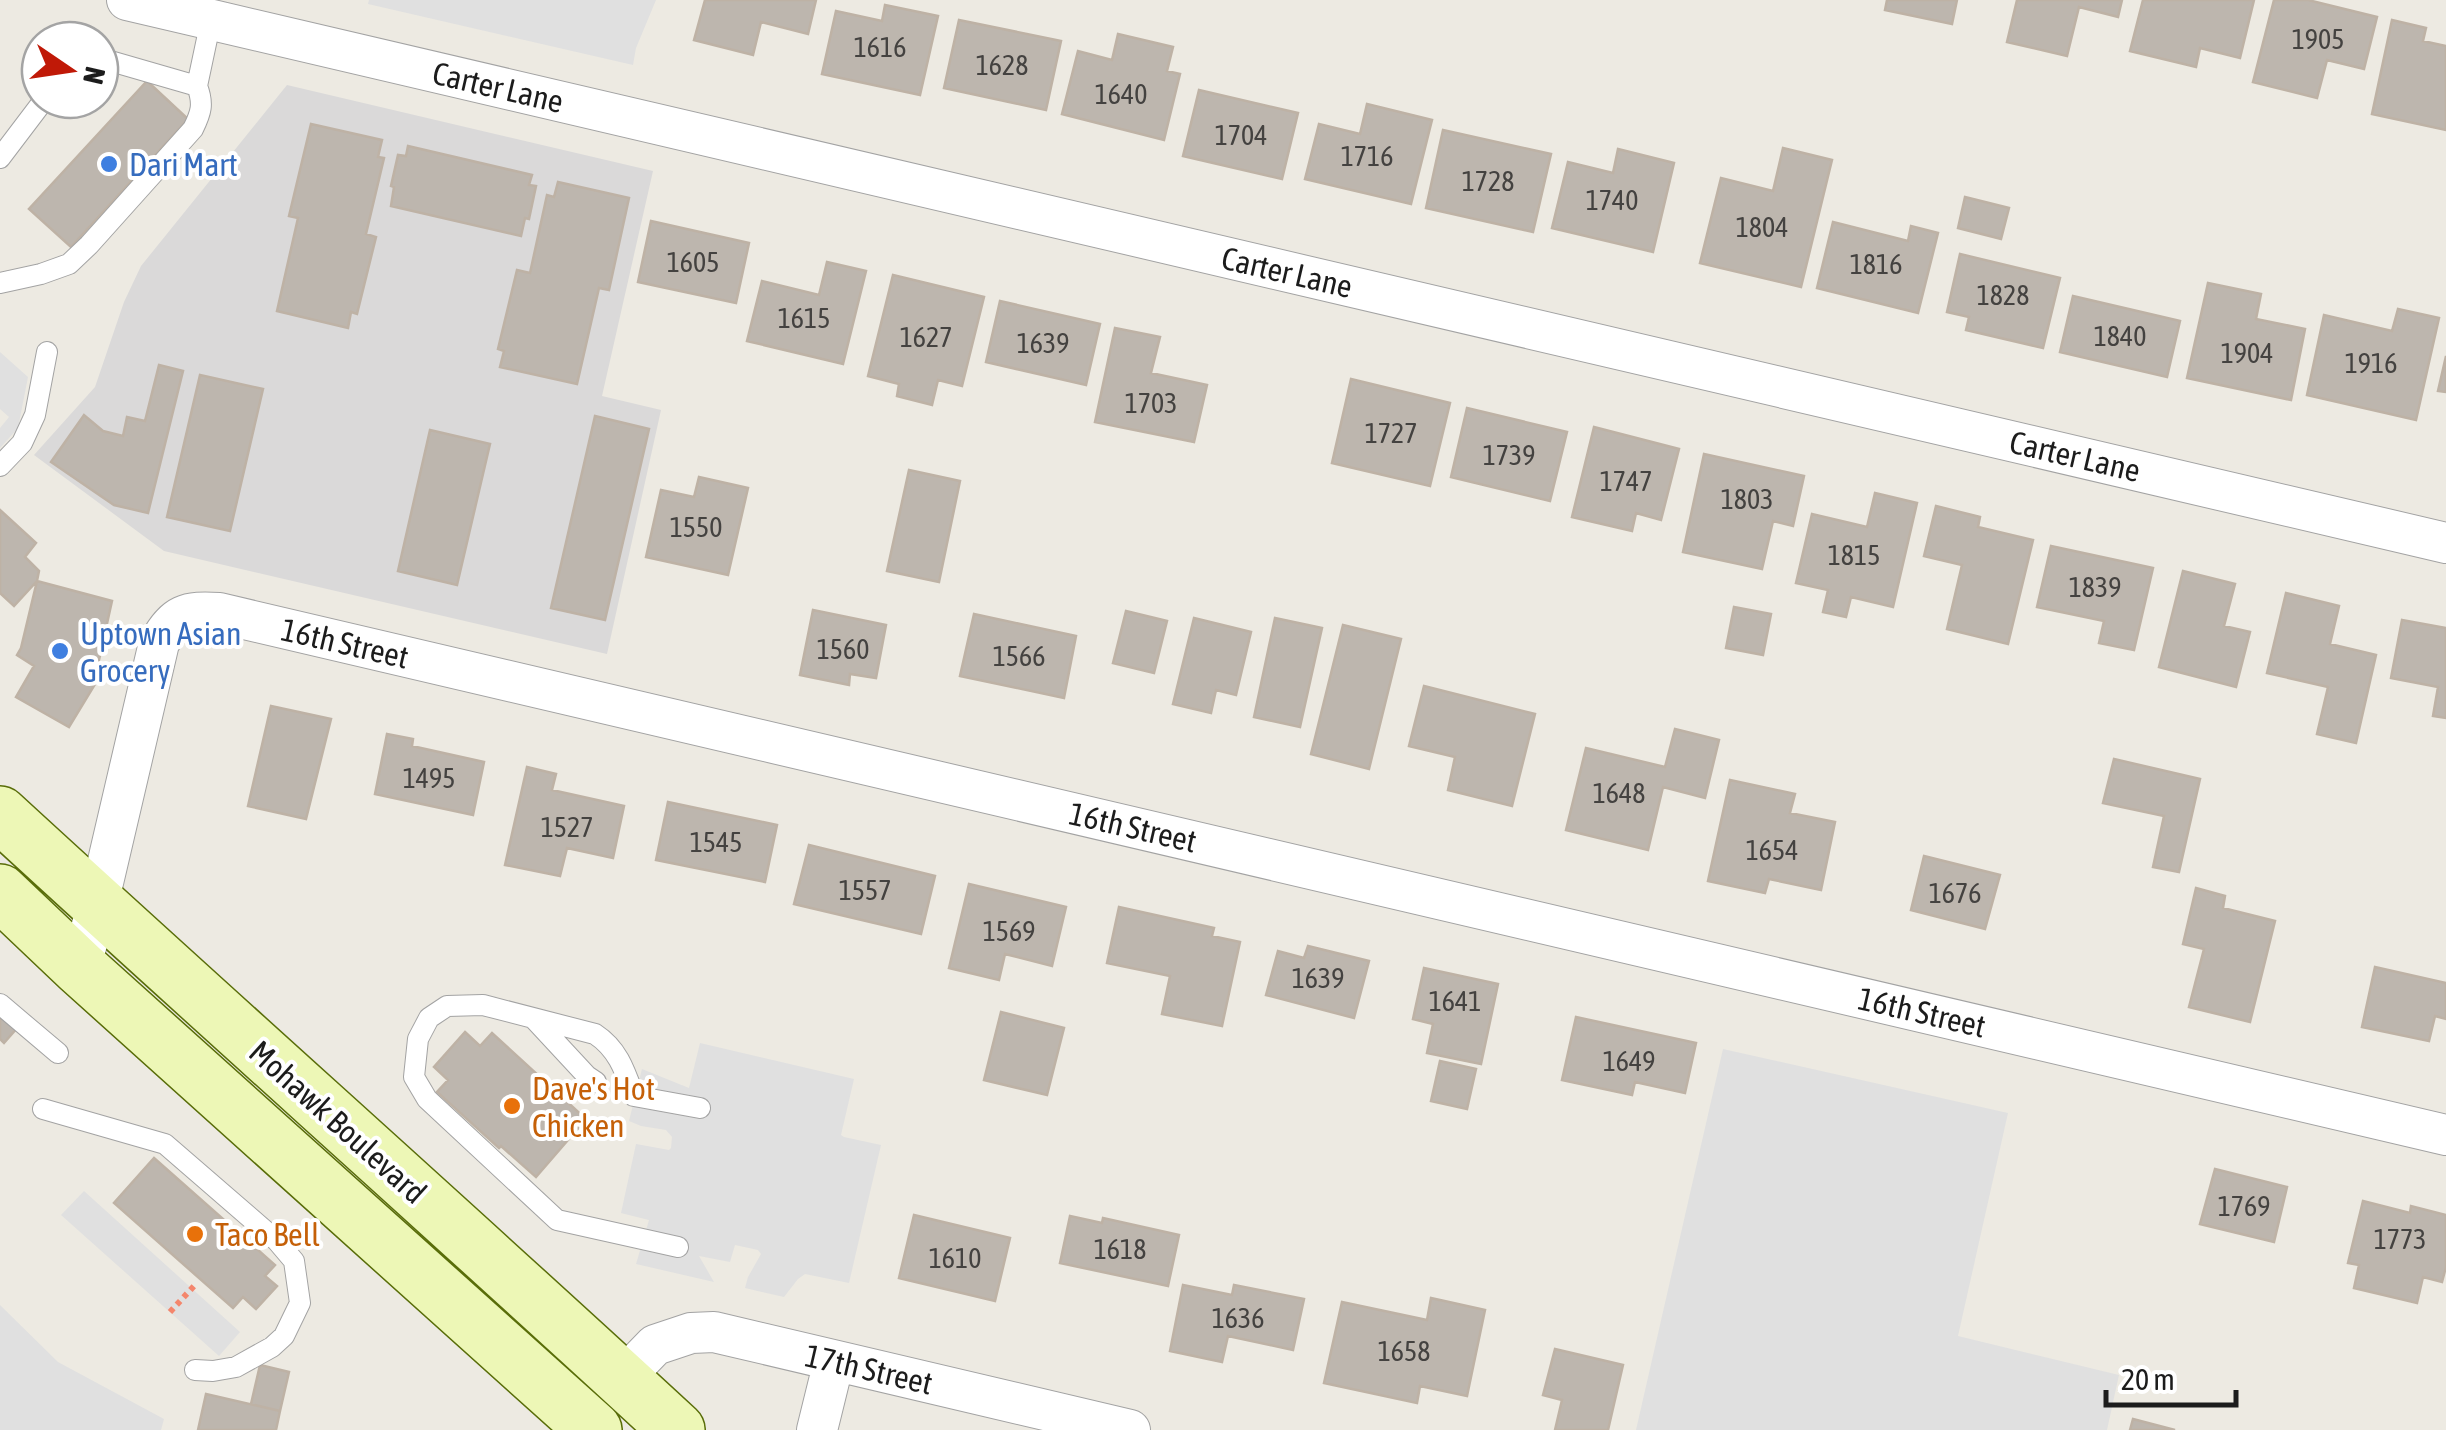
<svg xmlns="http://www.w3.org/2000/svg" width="2446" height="1430" font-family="'Asap Condensed',sans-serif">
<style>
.residential{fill:#dad9d9}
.parking{fill:#e0e0e0}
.building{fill:#bdb6ae;stroke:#beb2a5;stroke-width:2.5}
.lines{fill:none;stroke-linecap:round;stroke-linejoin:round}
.service-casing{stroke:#a3a3a3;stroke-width:22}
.minor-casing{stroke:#a3a3a3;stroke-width:42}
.secondary-casing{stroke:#596d09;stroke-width:58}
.path{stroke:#f4866c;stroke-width:6;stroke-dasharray:5 5;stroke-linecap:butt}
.service{stroke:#fff;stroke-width:20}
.minor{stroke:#fff;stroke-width:40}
.secondary{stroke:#edf7b6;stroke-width:55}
.shop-dot{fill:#3f7fe0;stroke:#fff;stroke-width:4}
.food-dot{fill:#e8710a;stroke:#fff;stroke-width:4}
.labels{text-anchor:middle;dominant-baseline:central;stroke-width:8;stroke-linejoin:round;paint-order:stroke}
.number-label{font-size:28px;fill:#444240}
.street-label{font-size:32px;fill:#1c1c1c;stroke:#fff}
.shop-label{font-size:32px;fill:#366cbe;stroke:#fff;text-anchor:start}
.food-label{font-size:32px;fill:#c56008;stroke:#fff;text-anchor:start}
</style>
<rect width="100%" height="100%" fill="#edeae2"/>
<path class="residential" d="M287,85L653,171L602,396L661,410L607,654L164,551L34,455L95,387L124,302L141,266Z"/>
<path class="parking" d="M369,0H656L636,48L633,65L368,4Z
M0,352L28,377L18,428L0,448V428L9,417L0,409Z
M700,1043L854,1079L841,1135L844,1137L881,1145L849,1283L805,1274L798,1279L784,1297L745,1288L748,1277L761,1254L758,1250L735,1245L730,1262L699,1256L714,1282L636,1264L649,1220L621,1213L636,1144L669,1150L671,1148L672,1137L666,1130L641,1126L629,1121L642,1069L689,1088Z
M1723,1049L2008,1113L1958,1336L2119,1375L2107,1430H1636Z
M84,1191L240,1332L219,1356L61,1215Z
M0,1305L58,1362L164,1419L161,1430H0Z"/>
<path class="building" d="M705,0H816L808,34L761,22L753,55L694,40Z
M1887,0H1957L1952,24L1885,10Z
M2017,0H2122L2118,17L2079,7L2067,56L2007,42Z
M2143,0H2254L2240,58L2200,48L2196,67L2130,51Z
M2274,0H2308L2377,17L2364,69L2327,60L2317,98L2253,82Z
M885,5L938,16L920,95L822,74L836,11L882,21Z
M959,20L1061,41L1046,110L944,88Z
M2392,20L2426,28L2423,41L2446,46V130L2372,114Z
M1118,34L1173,47L1167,71L1180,74L1164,140L1062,114L1078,51L1112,60Z
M147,81L188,119L71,247L29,209Z
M1199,90L1298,113L1282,179L1183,156Z
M1367,104L1432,120L1411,204L1305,179L1319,124L1360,134Z
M311,124L382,140L378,157L384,158L366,234L376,237L357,314L351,312L348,328L277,311L298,218L289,216Z
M1443,130L1551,154L1533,232L1426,208Z
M408,146L532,175L529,185L536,186L529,219L525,218L521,236L391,206L394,187L391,186L398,155L406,156Z
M1783,148L1832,160L1801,287L1700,263L1721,178L1773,191Z
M1618,149L1674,163L1653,252L1552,228L1568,162L1613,173Z
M558,182L629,198L609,290L599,288L577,384L500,367L504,351L498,349L517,270L530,273L547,195L554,197Z
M1965,197L2009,208L2001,239L1958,228Z
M651,221L749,243L736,303L638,282Z
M1833,222L1908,241L1911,226L1938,233L1918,313L1817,288Z
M1960,254L2060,278L2043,348L1966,330L1969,317L1947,312Z
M827,262L866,271L843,364L747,341L762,281L819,295Z
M893,275L984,297L962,386L938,380L932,405L897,396L899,384L868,376Z
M2208,283L2261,294L2256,319L2305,329L2291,400L2187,378Z
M2073,296L2180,321L2167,377L2060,352Z
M1000,301L1100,324L1086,385L986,362Z
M2398,309L2439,318L2416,420L2307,395L2324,315L2392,331Z
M1115,328L1160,337L1151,373L1207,385L1194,442L1095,422Z
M2446,356V392L2438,391Z
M159,365L183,371L148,513L114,505L51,462L84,415L103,431L123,436L127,417L145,421Z
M200,375L263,389L230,531L167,517Z
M1351,379L1450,403L1430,486L1332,463Z
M1467,408L1567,432L1550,501L1451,477Z
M595,416L649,429L605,620L551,608Z
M1594,427L1679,449L1661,520L1636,513L1632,531L1572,517Z
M430,430L490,444L457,585L398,571Z
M1704,454L1804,476L1793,526L1773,521L1762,569L1683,552Z
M909,470L960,481L939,582L887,571Z
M699,477L748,488L728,575L646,557L661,490L694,497Z
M1875,493L1917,503L1893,607L1851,597L1846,617L1823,612L1828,590L1796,583L1812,514L1867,527Z
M1936,506L1980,517L1978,527L2033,540L2008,644L1947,629L1962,565L1924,556Z
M0,510L36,543L25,557L39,571L37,581L14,606L0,593Z
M2051,546L2153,568L2134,650L2099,643L2104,621L2037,607Z
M2183,571L2235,584L2224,626L2250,632L2236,687L2159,667Z
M37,581L112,601L97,669L103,671L69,727L16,697L34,666L17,655L21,648Z
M2286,593L2339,606L2330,644L2376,655L2356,743L2317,734L2328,687L2267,673Z
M1734,607L1771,614L1763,655L1726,648Z
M813,610L886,625L876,678L850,674L849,685L800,675Z
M1126,611L1167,621L1154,673L1113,663Z
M974,614L1076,636L1064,698L960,676Z
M1194,618L1251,632L1236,695L1216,690L1211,713L1173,704Z
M1275,618L1322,628L1300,727L1254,717Z
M2402,620L2446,628V718L2433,716L2438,687L2391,678Z
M1343,625L1401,639L1369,769L1311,754Z
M1424,686L1535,714L1512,806L1448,790L1455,757L1409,746Z
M271,706L331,719L306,819L248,806Z
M1675,729L1719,740L1705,798L1663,787L1648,850L1566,830L1586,748L1665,767Z
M387,734L413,739L412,746L484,762L473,815L375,794Z
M2114,759L2200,779L2179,872L2153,867L2164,816L2103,803Z
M527,767L556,774L552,790L624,806L613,858L567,848L560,876L505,865Z
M1730,780L1795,794L1790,813L1835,822L1821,890L1769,879L1765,893L1708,881Z
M668,802L777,825L765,882L656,860Z
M809,845L935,876L921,934L794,904Z
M1924,856L2000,875L1985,929L1911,910Z
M969,884L1066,907L1052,966L1005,954L999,980L949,968Z
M2196,888L2225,896L2223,908L2275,921L2250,1022L2189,1007L2204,949L2183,944Z
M1119,907L1214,928L1212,936L1240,942L1222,1026L1162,1014L1170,976L1107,963Z
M1308,946L1369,961L1354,1018L1266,995L1278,951L1304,958Z
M2375,967L2446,983V1019L2435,1016L2429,1041L2362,1027Z
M1424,968L1498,984L1481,1064L1427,1053L1433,1024L1413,1019Z
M0,1010L19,1026L4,1043L0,1039Z
M1001,1012L1064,1028L1047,1095L984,1080Z
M1576,1017L1696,1043L1685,1093L1635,1082L1632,1095L1562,1080Z
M465,1032L480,1046L492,1033L586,1119L536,1177L501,1146L499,1148L437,1092L448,1080L434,1067Z
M1440,1061L1476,1069L1467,1109L1431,1101Z
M154,1158L275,1265L265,1276L277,1286L256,1309L243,1297L233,1308L114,1203Z
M2215,1169L2287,1187L2274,1242L2200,1224Z
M2363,1201L2410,1213L2411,1206L2446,1215V1267L2442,1282L2423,1277L2417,1303L2354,1288L2359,1265L2348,1263Z
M914,1215L1010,1238L995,1301L899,1278Z
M1070,1216L1102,1223L1103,1218L1179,1235L1168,1286L1060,1263Z
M1183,1285L1232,1295L1234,1285L1304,1299L1293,1350L1228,1336L1222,1362L1170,1351Z
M1431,1298L1485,1310L1467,1396L1420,1386L1417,1403L1324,1383L1342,1302L1427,1320Z
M1555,1349L1623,1365L1608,1430H1555L1562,1400L1543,1395Z
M260,1365L289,1372L280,1411L251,1404Z
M206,1394L280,1411L276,1430H198Z
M2133,1419L2175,1430H2130Z"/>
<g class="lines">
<g class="service-casing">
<path id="service" d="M100,58L197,86L211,20
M0,158L44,100
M0,283L41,274L69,264L89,245L193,129C201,113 204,104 197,86
M0,466L22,443L35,415L47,352
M0,1004L58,1053
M535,1020L587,1076L596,1082
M43,1109L165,1144L277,1241L294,1261L300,1303L284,1336L272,1347L236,1367L213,1371L195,1370
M678,1247L557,1220L427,1099L414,1077L418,1039L429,1018L447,1006L483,1005L595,1034C618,1049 625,1071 634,1096L700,1108"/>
</g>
<g class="minor-casing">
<path id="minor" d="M127,0L2446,543
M80,968L98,904L159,643C175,614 186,611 219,613L2446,1135
M622,1379L655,1345L691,1333L714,1332L1130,1430
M817,1430L834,1361"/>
</g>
<g class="secondary-casing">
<path id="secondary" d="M0,814C225,1021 453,1223 677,1430
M0,892L80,968L594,1430"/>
</g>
<path class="path" d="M170,1312L195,1285"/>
<use href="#service" class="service"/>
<use href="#minor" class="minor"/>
<use href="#secondary" class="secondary"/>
</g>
<g class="shop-dot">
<circle cx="109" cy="164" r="10"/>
<circle cx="60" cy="651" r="10"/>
</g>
<g class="food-dot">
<circle cx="512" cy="1106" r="10"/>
<circle cx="195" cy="1234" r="10"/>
</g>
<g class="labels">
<g class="number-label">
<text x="2318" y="39">1905</text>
<text x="880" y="47">1616</text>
<text x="1002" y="65">1628</text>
<text x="1121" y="94">1640</text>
<text x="1241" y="135">1704</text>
<text x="1367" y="156">1716</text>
<text x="1488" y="181">1728</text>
<text x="1612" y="200">1740</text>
<text x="1762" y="227">1804</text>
<text x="693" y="262">1605</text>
<text x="1876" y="264">1816</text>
<text x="2003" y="295">1828</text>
<text x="804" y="318">1615</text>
<text x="2120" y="336">1840</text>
<text x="926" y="337">1627</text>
<text x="1043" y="343">1639</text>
<text x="2247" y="353">1904</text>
<text x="2371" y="363">1916</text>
<text x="1151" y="403">1703</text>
<text x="1391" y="433">1727</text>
<text x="1509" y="455">1739</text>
<text x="1626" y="481">1747</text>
<text x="1747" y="499">1803</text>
<text x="696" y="527">1550</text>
<text x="1854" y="555">1815</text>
<text x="2095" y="587">1839</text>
<text x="843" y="649">1560</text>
<text x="1019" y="656">1566</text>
<text x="429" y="778">1495</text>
<text x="1619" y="793">1648</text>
<text x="567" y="827">1527</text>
<text x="716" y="842">1545</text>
<text x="1772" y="850">1654</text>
<text x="865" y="890">1557</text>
<text x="1955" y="893">1676</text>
<text x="1009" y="931">1569</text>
<text x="1318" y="978">1639</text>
<text x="1455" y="1001">1641</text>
<text x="1629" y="1061">1649</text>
<text x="2244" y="1206">1769</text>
<text x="2400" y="1239">1773</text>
<text x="1120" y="1249">1618</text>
<text x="955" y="1258">1610</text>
<text x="1238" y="1318">1636</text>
<text x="1404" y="1351">1658</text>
</g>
<g class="street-label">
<text transform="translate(498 87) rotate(13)">Carter Lane</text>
<text transform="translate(1287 272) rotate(13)">Carter Lane</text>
<text transform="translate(2075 456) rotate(13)">Carter Lane</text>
<text transform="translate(345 643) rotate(13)">16th Street</text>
<text transform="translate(1133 827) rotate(13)">16th Street</text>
<text transform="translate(1922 1012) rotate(13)">16th Street</text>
<text transform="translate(338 1122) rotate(42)">Mohawk Boulevard</text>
<text transform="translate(869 1369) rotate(13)">17th Street</text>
</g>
<g class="shop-label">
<text x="129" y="164">Dari Mart</text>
<text x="80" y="633">Uptown Asian<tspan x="80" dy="37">Grocery</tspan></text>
</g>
<g class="food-label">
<text x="532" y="1088">Dave's Hot<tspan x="532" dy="37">Chicken</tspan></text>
<text x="215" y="1234">Taco Bell</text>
</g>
</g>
<g transform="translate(70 70) rotate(103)"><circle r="48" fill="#ffffff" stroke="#a4a4a4" stroke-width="2.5"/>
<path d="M0-8L18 38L0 25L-18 38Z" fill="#c01907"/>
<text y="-15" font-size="28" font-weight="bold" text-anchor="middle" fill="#1c1c1c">N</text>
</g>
<path d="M2106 1390v15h130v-15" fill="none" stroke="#1c1c1c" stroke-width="5"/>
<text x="2121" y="1390" font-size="30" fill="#1c1c1c" stroke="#ffffff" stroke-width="8" paint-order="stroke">20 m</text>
</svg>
